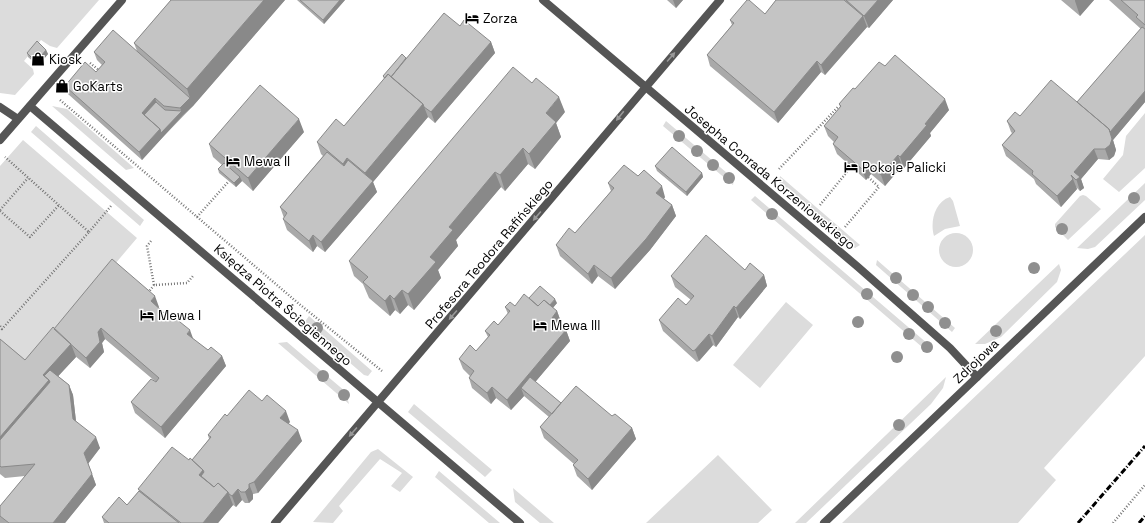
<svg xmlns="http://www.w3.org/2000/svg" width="1145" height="523" font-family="'Space Grotesk',sans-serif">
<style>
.green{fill:#dcdcdc}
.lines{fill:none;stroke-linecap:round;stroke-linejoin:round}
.path{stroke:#777;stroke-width:2.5;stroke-dasharray:1 2;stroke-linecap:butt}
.pedestrian{stroke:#555;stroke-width:8}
.minor{stroke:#555;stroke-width:8}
.tertiary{stroke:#555;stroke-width:8}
.rail{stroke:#000;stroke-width:3;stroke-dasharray:6 2 1 2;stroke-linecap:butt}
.tree{fill:#8f8f8f}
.wall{fill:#a9a9a9}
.shaded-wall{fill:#898989}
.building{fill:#c4c4c4;stroke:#898989}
.oneway{fill:#999}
.labels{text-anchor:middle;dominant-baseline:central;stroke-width:3;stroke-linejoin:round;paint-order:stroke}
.poi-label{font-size:13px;fill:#000;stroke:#fff;text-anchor:start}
.street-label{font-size:13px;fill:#000;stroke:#fff}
</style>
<rect width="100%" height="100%" fill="#fff"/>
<path class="green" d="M0,0H99L57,48L50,46L41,40L24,61L33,69L34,74L15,95L0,93Z
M52,106L67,109L134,168L126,170Z
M1145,113V168L1119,192L1103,179L1123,155L1126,136Z
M666,121L734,179L733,185L663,126Z
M36,126L144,220L140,226L31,132Z
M23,140L137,238L26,369L0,347V166Z
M780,176L860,245L855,248L779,183Z
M1145,183V200L1095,247L1088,249L1077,248Z
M1083,195L1086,196L1101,209L1068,240L1055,227V224L1080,196Z
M755,196L928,344L933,349L929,353L751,200Z
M950,197L953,201L960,226L945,229L934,236C930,223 934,202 950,197Z
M939 250a17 17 0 1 1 34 0a17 17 0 1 1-34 0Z
M1145,235V356L1044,468L1056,480L1018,523H842Z
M877,260L955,328L952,332L876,265Z
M1059,264L1061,270L1057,282L1001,337L985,344H975Z
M786,302L813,325L760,388L733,365Z
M309,316L372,371L368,376L364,375L304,323Z
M287,342L346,392L349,404L278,343Z
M946,377L943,388L931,404L806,523H795Z
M414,404L492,470L485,477L408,412Z
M378,449L413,477L400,492L391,486L402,473L380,459L339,506L343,511L333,523L313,522L371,452Z
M718,455L772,510L758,523H646Z
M439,471L500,523H489L435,477Z
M513,488L554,523H540L515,502Z"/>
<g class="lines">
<path class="path" d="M90,63L100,71
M60,100L298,303L382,371
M779,169L838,107
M820,205L851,167
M0,210L28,178
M0,211L30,237L59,205
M197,217L229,181
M845,227L879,187L868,177
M89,232L111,206
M151,241L147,246L154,285L187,283L193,276
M148,293L154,285
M0,326L2,329L89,232L5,157
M1113,523L1145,485"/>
<path class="pedestrian" d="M0,107L18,119
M0,140L122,0"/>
<path class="minor" d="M543,0L858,267L950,348L977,377
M30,106L520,523
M275,523L720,0"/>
<path class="tertiary" d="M824,523L1145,217"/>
<path class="rail" d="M1078,523L1145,446
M1139,523L1145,516"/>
</g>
<g class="tree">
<circle cx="679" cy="136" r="6"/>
<circle cx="697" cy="151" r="6"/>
<circle cx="713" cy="165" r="6"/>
<circle cx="729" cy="178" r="6"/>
<circle cx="1134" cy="198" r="6"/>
<circle cx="772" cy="214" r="6"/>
<circle cx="1062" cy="229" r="6"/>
<circle cx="1034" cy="268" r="6"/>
<circle cx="896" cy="278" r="6"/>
<circle cx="867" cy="294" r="6"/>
<circle cx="913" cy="295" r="6"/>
<circle cx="928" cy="307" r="6"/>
<circle cx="858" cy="322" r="6"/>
<circle cx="945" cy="323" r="6"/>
<circle cx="317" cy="328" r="6"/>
<circle cx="996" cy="331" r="6"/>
<circle cx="909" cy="334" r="6"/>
<circle cx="927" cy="347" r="6"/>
<circle cx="897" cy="357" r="6"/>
<circle cx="323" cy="376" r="6"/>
<circle cx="344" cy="395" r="6"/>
<circle cx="899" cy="425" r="6"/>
</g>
<path class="wall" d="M171,0H285L193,106L163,137L142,160L68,94L65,86L96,72L102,65L97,60L94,52L137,51L134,43Z
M297,0H345L324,24Z
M667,0H683L676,8Z
M776,0H893L869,28L867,27L825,75L821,72L778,123L710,66L707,55L732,25L730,20L765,14Z
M1061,0H1094L1080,16Z
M1109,0H1145V102L1113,140L1116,150L1114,156L1109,160L1098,159L1081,179L1084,188L1080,191L1076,187L1077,189L1061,207L1036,184L1034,179L1006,156L1002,145L1012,133L1011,132L1007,121L1020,116L1077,102L1141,29Z
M460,26L491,42L495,53L435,123L428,117L373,182L377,192L325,252L317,246L313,252L287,230L283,219L284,218L280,207L323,156L321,154L317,142L344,126L384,79L383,76L406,58Z
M46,50L48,54L38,66L28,57L27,53Z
M885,66L949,110L930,133L931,136L904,168L902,166L885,186L871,174L866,180L837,154L833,144L834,142L828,136L824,126L840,107L839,104L855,89Z
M565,112L556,123L561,137L535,169L528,164L505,191L501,187L456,240L458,246L438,270L441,278L414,310L408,305L400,314L395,310L390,316L369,298L363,284L354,276L349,261Z
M304,132L253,191L242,181L236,187L219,173L218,169L222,165L213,157L209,144Z
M655,166L702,173L703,177L687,196L657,171Z
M608,183L665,197L664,199L672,205L676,216L650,250L615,289L598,276L592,284L560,256L556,245L575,233L611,191Z
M745,270L764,275L767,286L740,319L738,317L716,347L713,345L699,361L697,362L663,331L659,320L686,305L691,300L675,287L671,276Z
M529,298L557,303L553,308L557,311L561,322L559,324L566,330L570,341L535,382L561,403L612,416L632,428L636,439L592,490L577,476L573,465L574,464L544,438L540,427L549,417L524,396L511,410L496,398L491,404L472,388L469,378L470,376L463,369L459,359L476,351L488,337L485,331L498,325L508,314L505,307L515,306Z
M159,307L158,308L193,339L208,350L222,356L226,366L165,438L135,413L131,402L156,382L105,339L102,343L104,352L90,368L75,356L76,357L58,376L69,385L73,395L76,421L100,448L88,463L96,485L65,523H0V506L25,476L5,478L0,474V339L25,360L54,329Z
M262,401L290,422L288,423L302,441L258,493L253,494V499L249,503H245L242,500L236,507L233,505L218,523H104L102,517L127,505L139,491L138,489L189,460H192L209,439L208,435L227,416Z"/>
<path class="shaded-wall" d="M264,0H285L193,106L183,115L180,108L190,98L187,89Z
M340,0H345L324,24L323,20Z
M673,0H683L676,8Z
M878,0H893L869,28L864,16Z
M1075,0H1094L1080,16L1075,1Z
M863,16L867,27L825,75L821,65Z
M491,42L495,53L435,123L431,112Z
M46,50L48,54L38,66L36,62Z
M817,61L821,72L778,123L774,112Z
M1145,91V102L1113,140L1116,150L1114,156L1109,160L1105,149L1110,132Z
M559,97L565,112L556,123L561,137L535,169L529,154L546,113Z
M155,98L158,106L146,119L142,113Z
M945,99L949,110L930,133L931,136L904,168L900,157L925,124Z
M423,104L428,117L373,182L377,192L325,252L321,242L369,185L365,173Z
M182,111L183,115L163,137L142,160L139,152L160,129Z
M299,119L304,132L253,191L248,178Z
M523,148L528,164L505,191L500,175Z
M1094,149L1098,159L1081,179L1084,188L1080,191L1074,172Z
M898,155L902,166L885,186L881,175Z
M347,158L352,171L347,176L343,164Z
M867,163L871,174L866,180L862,169Z
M495,172L501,187L456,240L458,246L438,270L441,278L414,310L408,294L430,257L449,227Z
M702,173L703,177L687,196L686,192Z
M240,177L242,181L236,187L234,183Z
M1073,179L1077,189L1061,207L1057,196Z
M662,186L665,197L660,204L656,193Z
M672,205L676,216L650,250L615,289L611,278Z
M313,235L317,246L313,252L309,241Z
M594,265L598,276L592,284L588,274Z
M764,275L767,286L740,319L736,308Z
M402,290L408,305L400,314L394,299Z
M390,295L395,310L390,316L385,301Z
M155,296L159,307L155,312L151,301Z
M555,299L557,303L549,312L548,308Z
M734,306L738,317L716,347L712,336Z
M557,311L561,322L556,329L552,318Z
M101,328L105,339L102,343L104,352L90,368L86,358L98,332Z
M190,330L194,341L187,334Z
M566,330L570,341L526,393L521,388L524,396L511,410L507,400Z
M709,334L713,345L699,361L695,350Z
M71,344L76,357L51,384L0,455V437L43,375Z
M222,356L226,366L165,438L161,427Z
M69,385L73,395L77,430L73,419Z
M492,387L496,398L491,404L487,393Z
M286,411L290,422L284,429L280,418Z
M632,428L636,439L592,490L588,479Z
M298,430L302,441L258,493L254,482Z
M96,437L100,448L88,464L84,453Z
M203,470L208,483L199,475Z
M92,474L96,485L65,523H53Z
M249,484L253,494V499L249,503L245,492Z
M238,489L242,500L236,507L232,496Z
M228,492L233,505L218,523H203Z"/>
<path class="building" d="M171,0H264L187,89L134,43Z
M300,0H340L323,20Z
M747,0H749L765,14L776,0H844L863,16L821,65L817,61L774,112L707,55L734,23L730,20Z
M846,0H878L864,16Z
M1121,0H1145V25L1136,17L1138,15Z
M444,13L460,26L464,20L491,42L431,112L424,107L423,104L391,77Z
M1142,27L1145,29V91L1110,132L1109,129L1077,102Z
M113,30L190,98L180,108L164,106L155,98L142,113L160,129L139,152L65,86L85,62L96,72L105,62L94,52Z
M37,41L46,50L36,62L27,53Z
M402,54L406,58L391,77L388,74L385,78L383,76Z
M895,55L945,99L925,124L927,125L900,157L898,155L881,175L867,163L862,169L833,144L838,137L824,126L841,106L839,104L853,88L855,89L879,62L885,66Z
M513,67L532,83L536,78L559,97L546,113L556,122L529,154L523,148L500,175L495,172L449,227L453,230L430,257L436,262L408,294L402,290L394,299L390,295L385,301L363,282L368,277L349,261Z
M388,74L423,104L365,173L347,158L343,164L317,142L336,119L344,126Z
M1051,80L1109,129L1112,139L1110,145L1105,149H1094L1074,172L1080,177L1076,180L1071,175L1073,179L1057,196L1032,174L1033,171L1002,145L1015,131L1007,121L1015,112L1020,116Z
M260,85L299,119L248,178L209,144Z
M156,102L165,110L182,111L161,133L160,129L144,115Z
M672,147L702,173L686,192L655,166Z
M327,152L344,166L348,160L373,181L321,242L313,235L309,241L283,219L287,213L280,207Z
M224,163L240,177L234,183L218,169Z
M624,165L638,176L644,170L662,186L656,193L672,205L646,239L611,278L594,265L588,274L556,245L569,228L575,233L614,188L608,183Z
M706,235L745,270L750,263L764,275L736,308L734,306L712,336L709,334L695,350L693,351L659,320L678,298L686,305L694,296L671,276Z
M112,259L155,296L151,301L173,321L175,318L190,330L187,334L208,350L211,347L222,356L161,427L131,402L151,379L156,382L159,378L101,328L98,332L100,342L86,358L54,329Z
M540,286L555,299L550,305L544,300L538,306L529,298Z
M524,294L538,306L544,300L545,301L557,311L552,318L566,330L507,400L492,387L487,393L469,378L474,371L459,359L470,345L476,351L490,335L485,331L494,321L498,325L510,311L505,307L510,302L515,306Z
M53,327L71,344L43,375L49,380L0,437V339L25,360Z
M50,370L69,385L73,419L96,437L84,453L92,474L53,523H9L0,516V506L35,464L1,467L0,466V440L50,382L49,380L44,376Z
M530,377L561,403L552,414L521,388Z
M576,386L612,416L615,414L632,428L588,479L573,465L578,460L540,427Z
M249,390L262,401L267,395L286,411L280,418L298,430L254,482L249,484V488L245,492H241L238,489L232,496L229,494L228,492L218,483L214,487L201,476L204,472L203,470L192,460L211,437L208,435L225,414L227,416Z
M172,447L189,460L190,458L203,470L199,475L214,487L218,483L228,492L203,523H181L138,489Z
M139,491L179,523H109L102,517L119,497L127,505Z"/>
<defs><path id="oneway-solid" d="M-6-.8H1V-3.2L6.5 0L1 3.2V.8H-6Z"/></defs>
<g class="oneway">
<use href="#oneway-solid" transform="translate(671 57) rotate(-49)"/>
<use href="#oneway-solid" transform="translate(620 116) rotate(129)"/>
<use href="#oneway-solid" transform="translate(537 216) rotate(130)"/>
<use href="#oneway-solid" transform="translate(453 315) rotate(131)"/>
<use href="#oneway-solid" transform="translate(353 432) rotate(131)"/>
</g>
<defs>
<g id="hotel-bare" transform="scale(1.08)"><path d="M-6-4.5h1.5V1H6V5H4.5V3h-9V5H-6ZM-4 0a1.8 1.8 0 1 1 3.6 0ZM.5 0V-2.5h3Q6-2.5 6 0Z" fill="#000" stroke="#fff" stroke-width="2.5" paint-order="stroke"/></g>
<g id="shop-bare" transform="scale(1.08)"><path d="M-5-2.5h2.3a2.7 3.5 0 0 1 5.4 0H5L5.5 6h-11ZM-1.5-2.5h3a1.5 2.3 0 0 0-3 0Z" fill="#000" stroke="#fff" stroke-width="2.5" paint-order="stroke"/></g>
</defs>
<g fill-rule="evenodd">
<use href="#hotel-bare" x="472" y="18"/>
<use href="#shop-bare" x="38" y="59"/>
<use href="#shop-bare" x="62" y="86"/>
<use href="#hotel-bare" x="233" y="161"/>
<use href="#hotel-bare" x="851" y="167"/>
<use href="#hotel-bare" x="147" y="315"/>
<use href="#hotel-bare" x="540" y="325"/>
</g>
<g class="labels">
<g class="poi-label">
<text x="483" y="18">Zorza</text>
<text x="49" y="59">Kiosk</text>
<text x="73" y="86">GoKarts</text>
<text x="244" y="161">Mewa II</text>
<text x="862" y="167">Pokoje Palicki</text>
<text x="158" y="315">Mewa I</text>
<text x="551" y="325">Mewa III</text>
</g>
<g class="street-label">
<text transform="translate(770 177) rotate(40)">Josepha Conrada Korzeniowskiego</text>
<text transform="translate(489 254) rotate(-50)">Profesora Teodora Rafińskiego</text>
<text transform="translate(283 305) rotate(41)">Księdza Piotra Ściegiennego</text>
<text transform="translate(976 361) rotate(-44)">Zdrojowa</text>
</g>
</g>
</svg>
